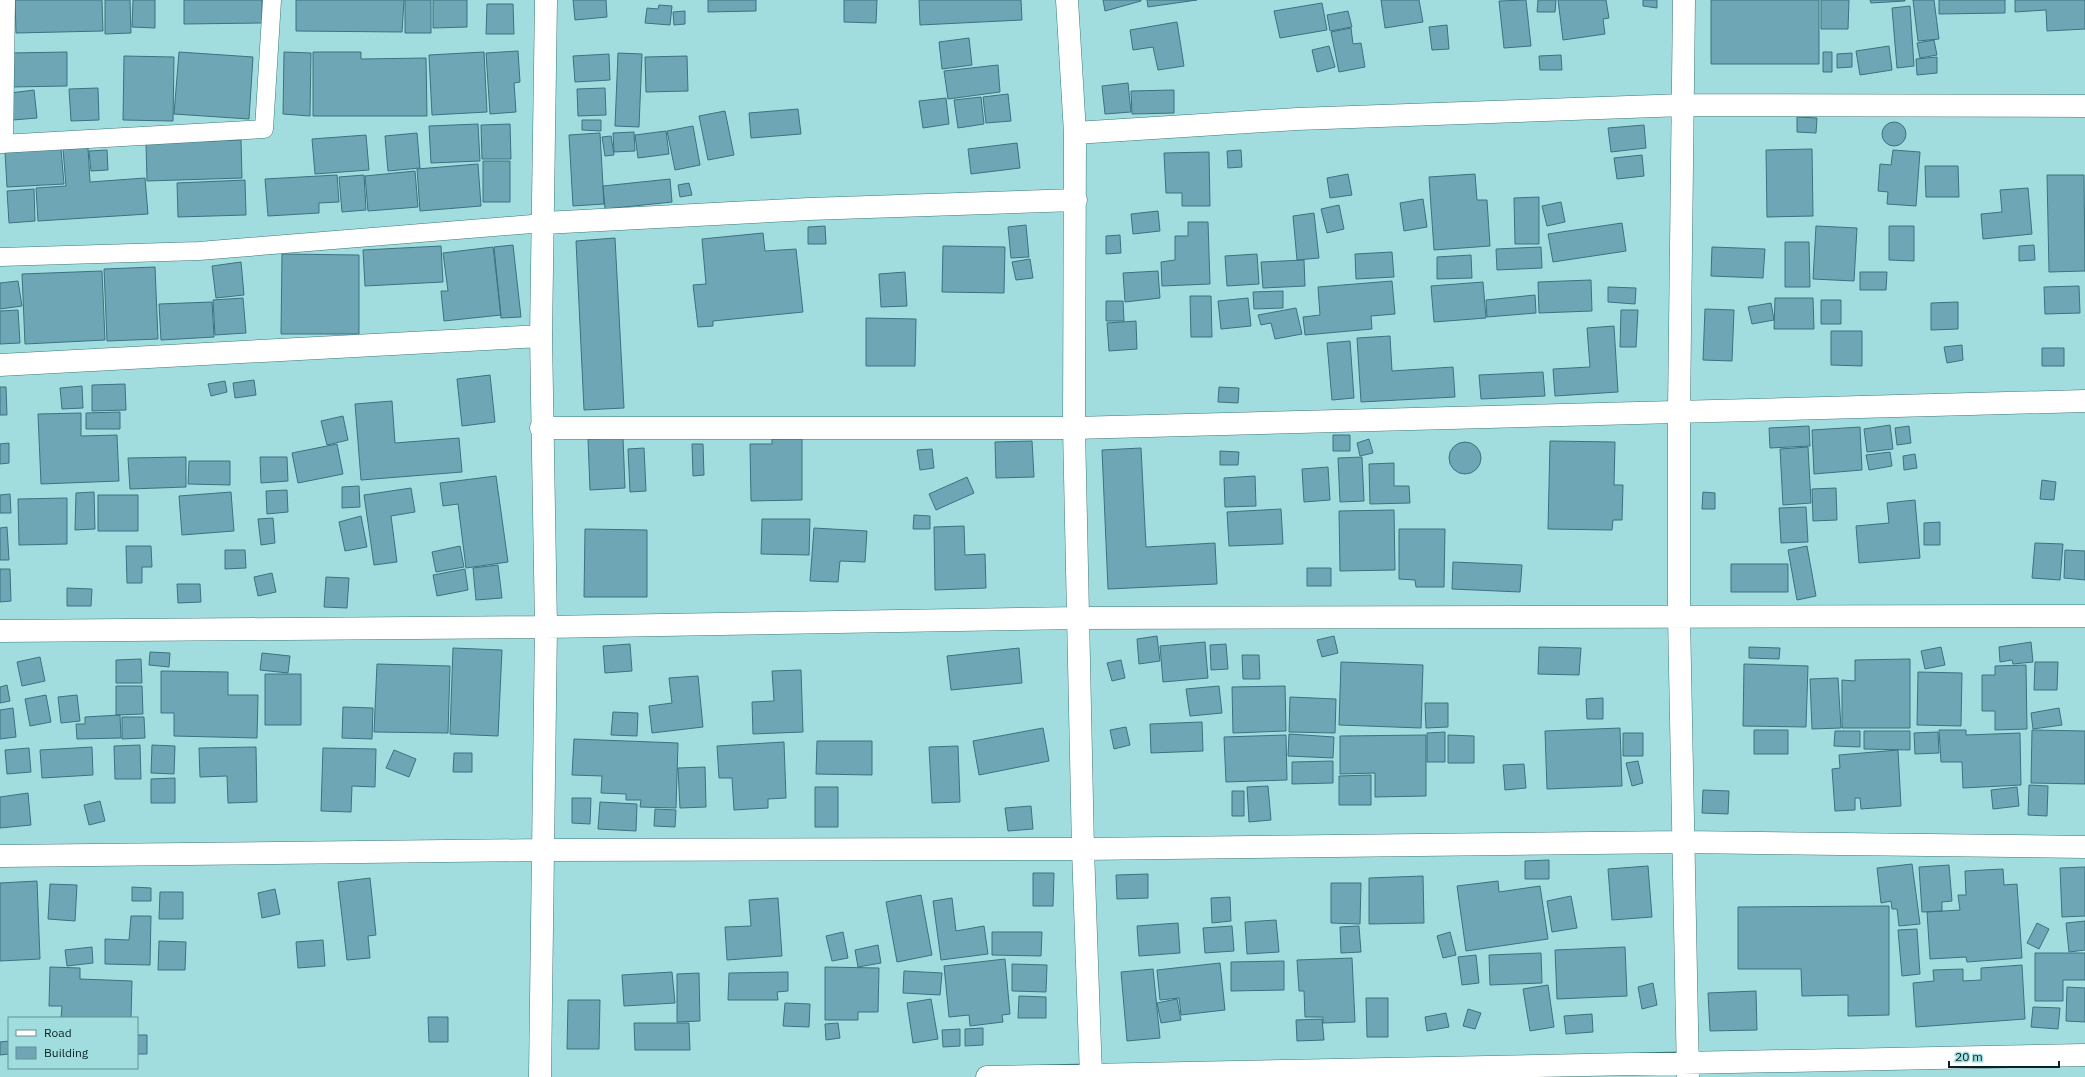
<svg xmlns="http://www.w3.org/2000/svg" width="2085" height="1077" font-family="'IBM Plex Sans',sans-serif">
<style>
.building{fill:#6fa6b5;stroke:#3c7280}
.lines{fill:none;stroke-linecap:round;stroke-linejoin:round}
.lane-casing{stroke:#3d7979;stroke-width:19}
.street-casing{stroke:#3d7979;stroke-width:23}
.lane{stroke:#fff;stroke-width:18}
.street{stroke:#fff;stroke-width:22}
</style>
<rect width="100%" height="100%" fill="#a1ddde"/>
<path class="building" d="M15,0H102L103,31L16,33Z
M105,0H130L131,33L105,34Z
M133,0H155V28L132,27Z
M184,0H262V23L184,24Z
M296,0H404L402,32L296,31Z
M405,0H431V33H405Z
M433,0H467V27L433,28Z
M573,0H606L607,17L575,20Z
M708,0H756V11L708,12Z
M844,0H877L876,23L844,22Z
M919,0H1021L1022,20L920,25Z
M1103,0H1141V1L1105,11Z
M1147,0H1197L1148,7Z
M1381,0H1419L1423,22L1385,28Z
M1526,0L1531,46L1504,48L1499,1Z
M1538,0H1556L1555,12H1537Z
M1558,0H1606L1609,18L1603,19L1605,34L1563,40Z
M1643,0H1657V8L1643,6Z
M1711,0H1819V64H1711Z
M1821,0H1849L1848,29H1821Z
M1870,0H1905V1L1871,3Z
M1913,0H1934L1939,39L1918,41Z
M1939,0H2005V13L1939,14Z
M2015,0H2085V29L2047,31L2046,10L2015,12Z
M1322,3L1327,30L1280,38L1274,11Z
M487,4H513L514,34H486Z
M659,5L672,6L670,25L645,23L647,8L658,9Z
M1910,6L1914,66L1897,68L1892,8Z
M685,11V24L674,25L673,12Z
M1348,11L1352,27L1330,31L1327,15Z
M1177,22L1184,66L1158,70L1153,47L1133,50L1130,30Z
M1447,25L1449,49L1432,50L1429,27Z
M1351,28L1353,44L1361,43L1365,67L1339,72L1331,32Z
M969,38L972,65L942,69L939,42Z
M1934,40L1937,55L1920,58L1917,43Z
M1329,46L1335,67L1317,72L1312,50Z
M1889,46L1892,70L1860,75L1856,51Z
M518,51L520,82L514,83L516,112L490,114L486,53Z
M67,52V86L11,87L10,53Z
M179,52L253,57L249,119L174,114Z
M284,52L311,53L310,116L283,114Z
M313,52H361V59L426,58L427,116H313Z
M484,52L487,112L432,115L429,55Z
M1823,52H1832V72H1823Z
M618,53L642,54L639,127L615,126Z
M1852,53V67L1837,68V54Z
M609,54L610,80L575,82L573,56Z
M1561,55L1562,70H1540L1539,56Z
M124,56L174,57L173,121L123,120Z
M687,56L688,91L646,92L645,57Z
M1937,57V73L1917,75L1916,59Z
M998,65L1000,92L948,99L944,71Z
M1128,83L1131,112L1105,114L1102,86Z
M98,88L99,120L71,121L69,89Z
M605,88L606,115L578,116L577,89Z
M34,90L37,118L13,120L10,93Z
M1174,90V113L1132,114L1131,91Z
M1008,94L1011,121L986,123L983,97Z
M981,97L984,124L958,128L954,100Z
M946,98L949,124L923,128L919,101Z
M798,109L801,134L751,138L749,113Z
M725,111L734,155L708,160L699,116Z
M1797,117L1817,118L1816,133L1797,132Z
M582,120H601V131L582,130Z
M1882 134a12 12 0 1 1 24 0a12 12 0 1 1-24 0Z
M478,124L480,161L431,163L429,126Z
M510,124L511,159H482L481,125Z
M1644,125L1646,148L1611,152L1608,128Z
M693,126L700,165L675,170L667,131Z
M666,131L669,154L638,158L635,135Z
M634,132L635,151L614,152L613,133Z
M417,133L420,168L388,171L385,136Z
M600,133L604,204L573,206L569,135Z
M366,135L369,170L315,174L312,139Z
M611,136L614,155L605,156L602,137Z
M241,140L242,178L147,181L146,143Z
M1017,143L1020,168L971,174L968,149Z
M88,148L90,182L145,178L148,214L38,221L36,188L66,186L63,149Z
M61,149L64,184L7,187L5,152Z
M1812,149L1813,216L1767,217L1766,150Z
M107,150L108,170L91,171L89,151Z
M1241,150L1242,167L1228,168L1227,151Z
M1893,150L1920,152L1916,206L1887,204L1888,192L1878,191L1880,164L1891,165Z
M1209,152L1210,206H1182V193H1166L1164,153Z
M1642,155L1644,176L1617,179L1614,158Z
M483,161H510V202H483Z
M478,164L481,206L420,211L417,169Z
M1925,166H1958L1959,197H1926Z
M415,171L418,207L368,211L365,176Z
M1348,174L1352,195L1330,198L1327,178Z
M1475,174L1477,200H1487L1490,246L1434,250L1429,177Z
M337,175L339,202L319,203V213L268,216L265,179Z
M364,175L366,210L342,212L339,177Z
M2047,175H2084L2085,271L2049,272Z
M670,179L672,202L605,209L603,186Z
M245,180L246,215L178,217L177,183Z
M689,183L692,195L680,197L678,185Z
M2028,188L2032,234L1983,239L1981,214L2002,212L2000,190Z
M34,189L35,221L9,223L7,191Z
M1539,197V244H1515L1514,198Z
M1423,199L1427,227L1404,231L1400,203Z
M1561,202L1565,222L1547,226L1542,206Z
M1339,205L1344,229L1327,233L1321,209Z
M1158,211L1160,231L1133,234L1131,214Z
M1314,213L1319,258L1297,260L1293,216Z
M1188,222H1208L1210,284L1162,286L1161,262L1175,260V236H1188Z
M1622,223L1626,251L1553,262L1548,234Z
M1026,225L1029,257L1011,258L1008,227Z
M825,226L826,244H808V227Z
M1816,226L1857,228L1854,281L1813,279Z
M1889,226H1914V261L1889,260Z
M763,233L765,251L796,249L803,312L713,321V326L698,327L693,285L706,284L702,239Z
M1120,235L1121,253L1106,254V236Z
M615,238L624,408L584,410L576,241Z
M1785,242H1809L1810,287H1785Z
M513,245L521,317L501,318L494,247Z
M2034,245L2035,260L2019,261V246Z
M441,246L443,282L365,286L363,250Z
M943,246L1005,247L1004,293L942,292Z
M493,247L501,315L444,321L441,291H448L443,253Z
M1541,247L1542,268L1497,270L1496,249Z
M1712,247L1765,249L1763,278L1711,276Z
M1392,252L1394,277L1356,279L1355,254Z
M282,254L359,255V334H281Z
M1257,254L1259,284L1227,286L1225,256Z
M1471,255L1472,278L1437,279V257Z
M1030,259L1033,278L1016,280L1012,262Z
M1304,260L1305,286L1263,288L1261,262Z
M241,262L244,295L216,298L212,266Z
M155,267L158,339L107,341L104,269Z
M102,271L105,340L25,344L22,274Z
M1158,271L1160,298L1125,302L1123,273Z
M905,272L907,306L881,307L879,274Z
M1860,272H1887L1886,290H1860Z
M1591,280L1592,311L1539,313L1538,282Z
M18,281L22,306L0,309V283Z
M1392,281L1395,314L1371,316L1372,329L1305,335L1303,317L1320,315L1318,287Z
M1483,282L1486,318L1434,322L1431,286Z
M2079,286L2080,313L2045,314L2044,287Z
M1608,287L1636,288L1635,304L1608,302Z
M1283,291V308L1254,309L1253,292Z
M1535,295L1536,313L1487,317L1486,300Z
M1190,296H1211L1212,337H1191Z
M243,298L246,333L215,335L213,300Z
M1248,298L1251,326L1221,329L1218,301Z
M1775,298H1813L1814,329H1774Z
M1821,300H1841V324H1821Z
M1106,301H1123L1124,321H1106Z
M212,302L214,337L161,340L159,304Z
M1958,302V329L1931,330V303Z
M1771,303L1774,320L1752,324L1748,307Z
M1296,308L1302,334L1275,339L1271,323L1261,325L1258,315Z
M1705,309L1734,310L1732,361L1703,360Z
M18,310L20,343L0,344V311Z
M1621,310H1638L1636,347H1620Z
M866,318L916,319L915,366H866Z
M1136,321L1137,349L1109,351L1107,323Z
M1614,326L1618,392L1555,396L1553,369L1590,367L1587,328Z
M1831,331H1862V366L1831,365Z
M1390,336L1392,371L1453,367L1455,397L1361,402L1357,338Z
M1350,341L1354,398L1332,400L1327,343Z
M1962,345L1963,360L1947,363L1944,347Z
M2042,348H2064V366H2042Z
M1543,372L1545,396L1481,399L1479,375Z
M490,375L495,422L462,426L457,379Z
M254,380L256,395L235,398L233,383Z
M225,381L227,392L211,396L208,384Z
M125,384L126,410L92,411V385Z
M82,386L83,408L62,409L60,388Z
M0,387H6L7,415H0Z
M1219,387L1239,388L1238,403L1218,402Z
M392,401L395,443L459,438L462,472L361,480L355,404Z
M120,412V429H86V413Z
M81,413V436L117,435L119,481L41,484L38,414Z
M343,416L348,440L327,445L321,421Z
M1890,425L1893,449L1867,452L1864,429Z
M1809,426L1810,446L1770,448L1769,428Z
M1909,426L1911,443L1897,445L1895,428Z
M1860,427L1862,470L1814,474L1812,430Z
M1333,435H1350V451H1333Z
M623,438L625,488L590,490L588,439Z
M772,439H802V500L751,501L750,444H772Z
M1369,439L1373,453L1360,456L1357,443Z
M1032,441L1034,477L996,478L995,442Z
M1550,441L1615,442L1614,485H1623L1622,520H1613L1612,530L1548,529Z
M1449 458a16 16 0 1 1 32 0a16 16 0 1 1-32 0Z
M9,443V463L0,464V444Z
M337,444L343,474L298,483L292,453Z
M692,444H703L704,475L693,476Z
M1808,447L1811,503L1783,505L1780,449Z
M644,448L646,491L630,492L628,449Z
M1141,448L1146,547L1215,543L1217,584L1108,589L1102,450Z
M932,449L934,468L920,470L917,450Z
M1220,451L1239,452L1238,465H1220Z
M1890,452L1892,466L1869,470L1866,455Z
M1915,454L1917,468L1904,470L1903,456Z
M186,457V487L130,489L128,458Z
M260,457H287L288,481L261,483Z
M1362,457L1364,501L1340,502L1338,458Z
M189,461H230V485L188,484Z
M1394,463V486H1409L1410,503L1370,504L1369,464Z
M1328,467L1330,500L1304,502L1302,469Z
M496,476L508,562L466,568L458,504L443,506L440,483Z
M1255,476L1256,506L1225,507L1224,478Z
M967,477L974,493L936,510L929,494Z
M2042,480L2056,482L2054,500L2040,499Z
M359,486L360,507L342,508V487Z
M411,488L415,512L391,516L397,562L374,565L364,495Z
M1836,488L1837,520L1813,521L1812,489Z
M287,490L288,512L267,514L266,491Z
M94,492L95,529L75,530L76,493Z
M231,492L234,531L182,535L179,496Z
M1703,492L1715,493V509H1702Z
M10,494L11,513H0V495Z
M98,495H138V531H98Z
M67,498V544L19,545L18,499Z
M1915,500L1920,558L1859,563L1856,526L1889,523L1887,503Z
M1806,507L1808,542L1781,543L1779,508Z
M1281,509L1283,544L1229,546L1227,512Z
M1394,510L1395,570L1340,571L1339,511Z
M914,515L930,516V529H913Z
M361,516L367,547L345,551L339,522Z
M273,518L275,543L261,545L258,519Z
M762,519H810L809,555L761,554Z
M1940,522V545H1924V523Z
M964,526L965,555L985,554L986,588L935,590L934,527Z
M7,527L9,560H0V528Z
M814,528L867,531L865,562L840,561L838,582L810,581Z
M585,529L647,530V597H584Z
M1399,529H1445L1444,587H1416L1415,580L1399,579Z
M2035,543L2063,544L2060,580L2032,578Z
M126,546H151L152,567H142V583H127Z
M460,546L464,567L436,572L432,552Z
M1807,546L1816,596L1797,600L1788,550Z
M225,550H245L246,568L225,569Z
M2065,550L2085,551V580L2064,578Z
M1453,562L1522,565L1520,592L1452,589Z
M1731,564H1788V592H1731Z
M498,565L502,598L476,600L473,568Z
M1307,568H1331V586H1307Z
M0,569H10L11,601L0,602Z
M465,569L468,590L437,596L433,575Z
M272,573L276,592L258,596L254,577Z
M326,577L349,578L347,608L324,607Z
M177,584H200L201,602L178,603Z
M67,588L92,589L91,606H67Z
M1157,636L1160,661L1139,664L1137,639Z
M1334,636L1338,653L1322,657L1317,640Z
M1205,642L1208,678L1163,682L1160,646Z
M2031,642L2033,662L2013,664L2012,660L2000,662L1999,647Z
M630,644L632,671L605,673L603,646Z
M1226,644L1228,669L1211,670L1210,645Z
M1539,647L1581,648L1579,675L1538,674Z
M1749,647L1780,648L1779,659L1749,658Z
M1941,647L1945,665L1925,669L1921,651Z
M453,648L502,650L498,736L450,734Z
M1019,648L1022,683L951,690L947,656Z
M150,652L170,653L169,667L149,665Z
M262,653L290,656L288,673L260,670Z
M1242,655H1259L1260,679H1243Z
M40,657L45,681L22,686L17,662Z
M141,659L142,683H116V660Z
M1910,659V728H1842V680L1855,681V660Z
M1121,660L1125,678L1112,681L1107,663Z
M1341,662L1423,665L1421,728L1339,725Z
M2035,662H2058L2057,690H2034Z
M377,664L450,666L448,733L374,732Z
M1744,664L1808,666L1806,727L1743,726Z
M2026,665L2027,729L1995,730V711H1982V675H1995V666Z
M801,670L803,732L753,734L752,702L774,701L772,671Z
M161,671L228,672V695H258L257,738L174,736V713H161Z
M1918,672L1962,673L1961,726L1917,725Z
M265,674H301V725H265Z
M698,676L703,727L652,733L649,706L672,703L669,678Z
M1838,678L1841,728L1812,729L1810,679Z
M7,685L10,701L0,703V687Z
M116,686H142L143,714L116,715Z
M1219,686L1222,713L1190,716L1186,689Z
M1285,686L1286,731L1233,733L1232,687Z
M46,695L51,722L30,726L25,699Z
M77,695L80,721L61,723L58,697Z
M1290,697L1336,699L1335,733L1289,732Z
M1603,698V719H1587L1586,699Z
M1425,703H1448V727L1426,728Z
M343,707L373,708L372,739L342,738Z
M13,708L16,737L0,739V710Z
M2059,708L2062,725L2033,729L2031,713Z
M613,712L638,713L637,736L611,735Z
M120,715L121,738L77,739L76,724H85V717Z
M122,717H144L145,738L122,739Z
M1202,722L1203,751L1151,753L1150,724Z
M1126,727L1130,745L1114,749L1110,730Z
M1043,728L1049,761L979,775L973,741Z
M1620,728L1622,786L1547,789L1545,731Z
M1754,730H1788V754H1754Z
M1939,730H1966V735L2020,733L2021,785L1963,788L1962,762H1941Z
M2032,730L2085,731V784L2031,783Z
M1835,731H1860V747L1834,746Z
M1864,731H1910V750L1864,749Z
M1445,732V762H1427V733Z
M1938,732L1939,753L1915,754L1914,733Z
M1623,733H1643V756H1623Z
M1289,734L1334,737L1333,758L1288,756Z
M1286,735L1287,780L1226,782L1224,737Z
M1426,735V796L1375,797V773L1340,774V736Z
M1448,735L1474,736V763H1448Z
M574,739L678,743L676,808L640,807L641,800H626V794L601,793L602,776L572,775Z
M817,741H872V775L816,774Z
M784,742L786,798L768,799V808L734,810L732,778H719L717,746Z
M140,745L141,779H115L114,746Z
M152,745L175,746L174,774L151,773Z
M958,746L960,802L932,803L929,747Z
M92,747L93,775L42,778L40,750Z
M256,747L257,802L228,803L227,776L200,777L199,748Z
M29,748L31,772L7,774L5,750Z
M323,748L376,749L375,787L352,786L351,812L321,811Z
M394,750L416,759L409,777L386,768Z
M1898,750L1901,806L1861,809L1860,798H1855V810L1835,811L1832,769L1840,768L1839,755Z
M454,753H472V772H453Z
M1333,761V783L1292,784V762Z
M1638,761L1643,783L1632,786L1626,763Z
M1524,764L1526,788L1505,790L1503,765Z
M705,767L706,807L680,808L678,768Z
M1371,775V805H1339V776Z
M175,778V803H151V779Z
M2029,785L2048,786L2047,816L2028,815Z
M1268,786L1271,820L1249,822L1247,787Z
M815,787H838V827H815Z
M2017,787L2019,806L1993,809L1991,790Z
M1703,790L1729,791L1728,814L1702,813Z
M1232,791H1244V816H1232Z
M28,793L31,825L0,828V797Z
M572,798H591L590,824L572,823Z
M100,801L105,821L89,825L84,805Z
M600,802L637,804L636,831L598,829Z
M1031,806L1033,829L1008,831L1005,808Z
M655,809L676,810L675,827L654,826Z
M1549,860V879H1525V861Z
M1912,864L1920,924L1899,926L1897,909H1892L1891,901L1881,903L1877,868Z
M1949,865L1952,901L1942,902V911L1922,912L1919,867Z
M1648,866L1652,917L1612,920L1608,869Z
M2085,867V916L2062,917L2060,868Z
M2003,869L2004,885L2017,884L2022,958L1967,962L1966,957L1930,959L1927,912L1960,910L1958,895H1966L1965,871Z
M1033,873H1054L1053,906H1033Z
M1148,874V898L1117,899L1116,875Z
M1423,876L1424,923L1369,924V878Z
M370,878L376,935L368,936L370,958L347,960L338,882Z
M37,881L40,959L0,961V883Z
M1498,881L1499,892L1540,886L1548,939L1466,951L1457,886Z
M1331,883H1361L1360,924L1331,923Z
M50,884L77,885L75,921L48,919Z
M132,887L151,888V901H132Z
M275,889L280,914L262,918L258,893Z
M160,892H183V919H159Z
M921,895L932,955L897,962L886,902Z
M1571,896L1577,928L1552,932L1547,901Z
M1230,897L1231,921L1212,923L1211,898Z
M778,898L782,956L727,960L725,927L751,926L749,900Z
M952,898L956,931L984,926L988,954L941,960L933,901Z
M1889,906V1015L1848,1016V995L1802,996L1801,969H1738V907Z
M131,916H151L150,965L105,964V939L129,940Z
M1276,920L1279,952L1247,954L1245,922Z
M2085,921V950L2069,952L2066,923Z
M1178,923L1180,953L1139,956L1137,926Z
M2037,923L2049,929L2039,949L2027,943Z
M1232,926L1234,951L1205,953L1203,928Z
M1359,926L1361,952L1341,953L1340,927Z
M1917,929L1920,974L1902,976L1898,930Z
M843,932L848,958L832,961L826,936Z
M992,932H1042L1041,956L992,955Z
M1450,932L1456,955L1443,958L1437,936Z
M323,940L325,966L298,968L296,942Z
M159,941L186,942L185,970H158Z
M878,945L881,963L858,967L855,950Z
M92,947L93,963L67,966L65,950Z
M1625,947L1627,996L1557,999L1555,950Z
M1541,953L1542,983L1490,985L1489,955Z
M2035,953H2085V980H2063V1001H2035Z
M1476,955L1479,983L1462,985L1458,957Z
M1352,958L1355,1022L1323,1023V1017H1305L1304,991H1299L1297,960Z
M1005,959L1010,1014L1002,1015L1003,1022L970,1026L969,1015L949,1017L944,966Z
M1284,961V990L1231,991V962Z
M1220,963L1225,1010L1181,1015L1179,998L1160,1000L1157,970Z
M1012,964L1047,965L1046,992L1012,991Z
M2022,965L2025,1019L1916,1027L1913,983L1934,981L1933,970L1963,969V981L1981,980V968Z
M50,967L80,968V979L132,981L131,1018H61L62,1006H49Z
M825,967L879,968L878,1012H858V1020H825Z
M1153,969L1160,1038L1127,1041L1121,972Z
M904,971L942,973L940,995L903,993Z
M672,972L675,1003L624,1006L622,975Z
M788,972V991L777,992L778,1000H728L729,973Z
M699,973L700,1021L677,1022V974Z
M1653,983L1657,1005L1642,1009L1638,987Z
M1548,985L1554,1027L1530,1031L1523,989Z
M2067,987L2085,988V1022L2066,1021Z
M1756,991L1757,1030L1710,1031L1708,993Z
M1019,996L1046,997V1018H1018Z
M1366,998H1388V1037H1367Z
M931,999L938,1039L913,1043L907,1003Z
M1177,999L1181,1020L1161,1023L1157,1003Z
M568,1000H600L599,1049H567Z
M785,1003L810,1004L809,1027L783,1026Z
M2033,1007L2060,1008L2058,1029L2031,1027Z
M1468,1009L1481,1013L1475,1029L1463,1026Z
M1446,1013L1449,1027L1427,1031L1425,1017Z
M1592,1014L1593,1032L1566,1034L1564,1016Z
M428,1017H448V1042H429Z
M1322,1019L1324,1040L1297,1041L1296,1020Z
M634,1023H689L690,1050H635Z
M838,1023L840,1038L826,1040L825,1024Z
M983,1028V1045L965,1046V1029Z
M960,1029V1046L943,1047L942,1030Z
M137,1035H147V1054H137Z
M9,1041V1054L0,1055V1042Z"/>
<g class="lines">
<g class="lane-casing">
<path id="lane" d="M0,144L264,129L272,0
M4,144L6,0
M0,257L199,251L544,223"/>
</g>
<g class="street-casing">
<path id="street" d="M1067,0L1075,133L1074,428L1083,849L1091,1077
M1684,0L1679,412V616L1688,1077
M1075,133L1297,119L1684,105L2085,106
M544,223L809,209L1076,200
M0,365L541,336
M541,428H1074L2085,401
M0,631L546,627L1079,618L2085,616
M0,856L543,850L1083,849L1684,842L2085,847
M540,1077L546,627L541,336L546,0
M987,1077L2085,1055"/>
</g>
<use href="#lane" class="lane"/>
<use href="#street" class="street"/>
</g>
<rect x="8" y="1017" width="130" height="52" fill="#a1ddde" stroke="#649293"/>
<rect x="16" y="1030" width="20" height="6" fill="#ffffff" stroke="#649293"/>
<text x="44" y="1037" font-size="12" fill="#092223">Road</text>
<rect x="16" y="1047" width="20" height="12" fill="#6fa6b5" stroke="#649293"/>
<text x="44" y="1057" font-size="12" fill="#092223">Building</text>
<path d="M1949 1061v6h110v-6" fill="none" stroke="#092223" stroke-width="2"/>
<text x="1955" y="1061" font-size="12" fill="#092223" stroke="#a1ddde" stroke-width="3" paint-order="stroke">20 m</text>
</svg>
